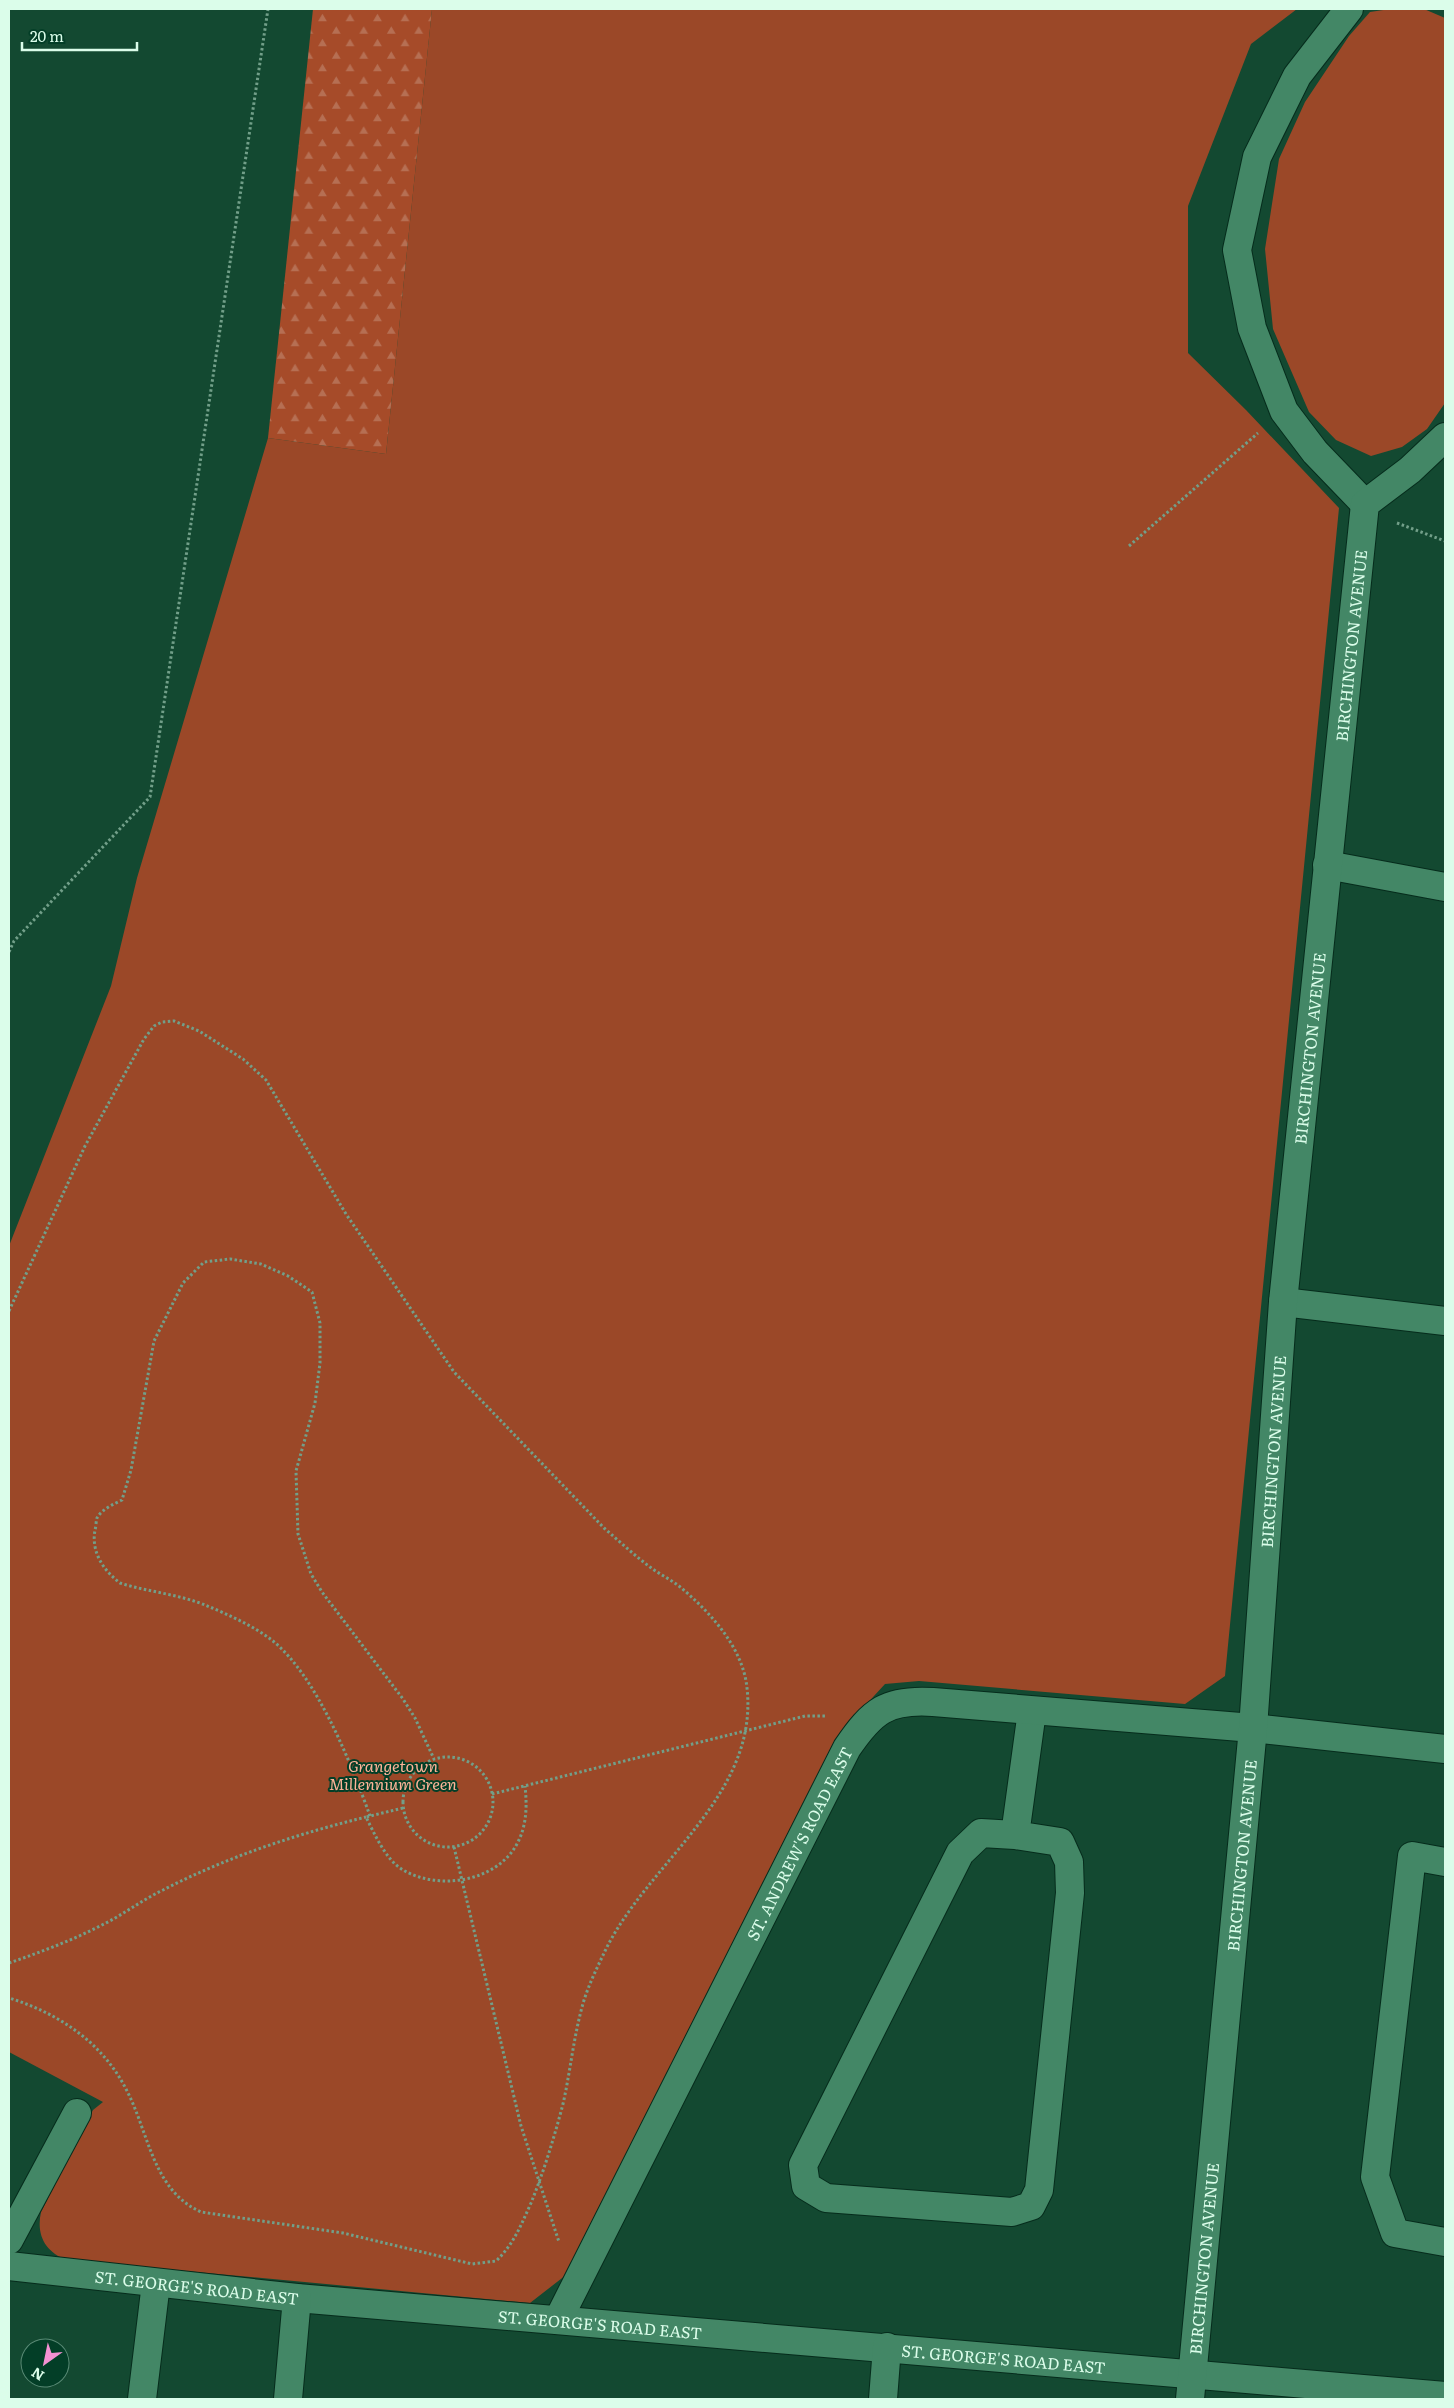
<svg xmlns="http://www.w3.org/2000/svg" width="1454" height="2408" font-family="Literata,serif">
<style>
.green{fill:#9b4828}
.forest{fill:url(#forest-firs)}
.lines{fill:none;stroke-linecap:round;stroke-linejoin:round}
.minor-casing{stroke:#062c1c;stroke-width:30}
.path{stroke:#729f89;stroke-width:3;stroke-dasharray:2.5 2.5;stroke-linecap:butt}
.minor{stroke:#438766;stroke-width:28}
.labels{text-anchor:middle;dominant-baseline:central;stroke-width:4;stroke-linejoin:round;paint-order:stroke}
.street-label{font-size:16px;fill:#dbfdea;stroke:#033e27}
.park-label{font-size:16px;font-style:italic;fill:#fdb398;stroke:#033e27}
</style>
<defs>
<pattern id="forest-firs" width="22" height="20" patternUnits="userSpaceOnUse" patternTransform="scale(1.25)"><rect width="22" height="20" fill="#a64b29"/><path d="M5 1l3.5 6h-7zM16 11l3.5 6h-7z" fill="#b66f53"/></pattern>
</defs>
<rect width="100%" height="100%" fill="#134931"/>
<path class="green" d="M432,9H1297L1251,44L1188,206V353L1246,410L1339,508L1225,1676L1185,1704L919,1681L885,1684L851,1721L566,2275L530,2303L67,2260C45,2252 36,2235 41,2212L93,2110L103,2102L9,2052V1246L111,986L137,878L268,438L386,454Z
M1390,9H1424L1445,18V403L1427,429L1402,447L1371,456L1336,440L1309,412L1273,329L1265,249L1279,159L1305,102L1349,36L1370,12Z"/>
<path class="forest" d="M313,9H432L386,454L268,438Z"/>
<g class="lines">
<g class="minor-casing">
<g id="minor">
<path d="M1349,9L1297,76L1257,157L1237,250L1252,328L1284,411L1315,452L1365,504"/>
<path d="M1327,865L1445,887"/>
<path d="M1283,1302L1445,1321"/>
<path d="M1015,1835L1060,1842L1069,1862L1070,1893L1039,2190L1031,2206L1012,2212L826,2198L806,2186L803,2165L960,1853L981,1833L1015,1835L1032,1711"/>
<path d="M1445,1862L1412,1856L1375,2177L1395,2233L1445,2242"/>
<path d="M9,2240L77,2113"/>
<path id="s1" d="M9,2266L297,2298L1445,2396"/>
<path id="s2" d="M558,2320L847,1748C872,1711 887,1699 933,1702L1253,1728L1445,1749"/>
<path d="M142,2399L156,2283"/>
<path d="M288,2399L297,2298"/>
<path d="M883,2399L887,2347"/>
<path id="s3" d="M1190,2399L1253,1728L1283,1302L1365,504L1410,470L1445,437"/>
</g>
</g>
<path class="path" d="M1397,523L1445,541
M1129,546L1258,433
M9,952L14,941L150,797L268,9
M9,1311L85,1146L144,1039L154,1026L162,1022L174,1021L199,1031L243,1059L266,1080L346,1214L454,1372L604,1528C619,1541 634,1555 650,1567C659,1574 670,1579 679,1586C709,1611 743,1647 747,1688C759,1796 648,1862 605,1951C596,1970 586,1990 581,2011C573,2042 570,2073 563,2104C554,2138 544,2171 531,2203C521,2225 514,2244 496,2261L472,2264L343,2233L201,2212C152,2190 149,2132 126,2089C102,2042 58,2013 9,1998
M403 1802a45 45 0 1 1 90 0a45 45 0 1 1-90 0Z
M492,1794L805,1716H827
M403,1808L366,1817C375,1835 386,1860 403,1870C439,1891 498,1882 518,1842C527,1824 527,1805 525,1786
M370,1816C351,1763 317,1677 273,1641C254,1626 227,1614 205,1605C178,1594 148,1592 120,1583C103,1570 91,1552 95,1530C96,1527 96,1521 97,1518C102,1509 114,1504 122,1500L131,1470L154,1341L183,1283L204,1262L230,1259L261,1264L288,1276L312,1292L320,1323V1363L315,1403L296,1471L298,1534L311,1574L322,1592L403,1699L415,1718L434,1759
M454,1847L521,2126L559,2242
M9,1963C41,1952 73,1940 104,1924C124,1914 142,1900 163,1890C227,1857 297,1834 366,1817"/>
<use href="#minor" class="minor"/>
</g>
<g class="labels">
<g class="street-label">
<text stroke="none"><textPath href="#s3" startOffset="1761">BIRCHINGTON AVENUE</textPath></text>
<text stroke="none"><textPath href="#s3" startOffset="1356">BIRCHINGTON AVENUE</textPath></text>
<text stroke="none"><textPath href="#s3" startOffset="951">BIRCHINGTON AVENUE</textPath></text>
<text stroke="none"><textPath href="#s2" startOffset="534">ST. ANDREW'S ROAD EAST</textPath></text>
<text stroke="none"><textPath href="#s3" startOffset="546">BIRCHINGTON AVENUE</textPath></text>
<text stroke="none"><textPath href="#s3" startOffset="141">BIRCHINGTON AVENUE</textPath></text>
<text stroke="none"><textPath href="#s1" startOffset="189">ST. GEORGE'S ROAD EAST</textPath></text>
<text stroke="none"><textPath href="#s1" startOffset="594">ST. GEORGE'S ROAD EAST</textPath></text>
<text stroke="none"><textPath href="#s1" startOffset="999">ST. GEORGE'S ROAD EAST</textPath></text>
</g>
<g class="park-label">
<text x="393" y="1765">Grangetown<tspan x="393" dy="18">Millennium Green</tspan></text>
</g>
</g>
<rect width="1454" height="2408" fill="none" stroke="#dbfdea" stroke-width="20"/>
<g transform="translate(45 2363) rotate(213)"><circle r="24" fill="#033e27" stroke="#598a75"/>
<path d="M0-4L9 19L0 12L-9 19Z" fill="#f491d3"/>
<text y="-8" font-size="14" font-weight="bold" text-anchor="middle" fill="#dbfdea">N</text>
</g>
<path d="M22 42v8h115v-8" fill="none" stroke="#dbfdea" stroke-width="2.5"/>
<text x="30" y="42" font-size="15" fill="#dbfdea" stroke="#033e27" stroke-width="4" paint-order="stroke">20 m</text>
</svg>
